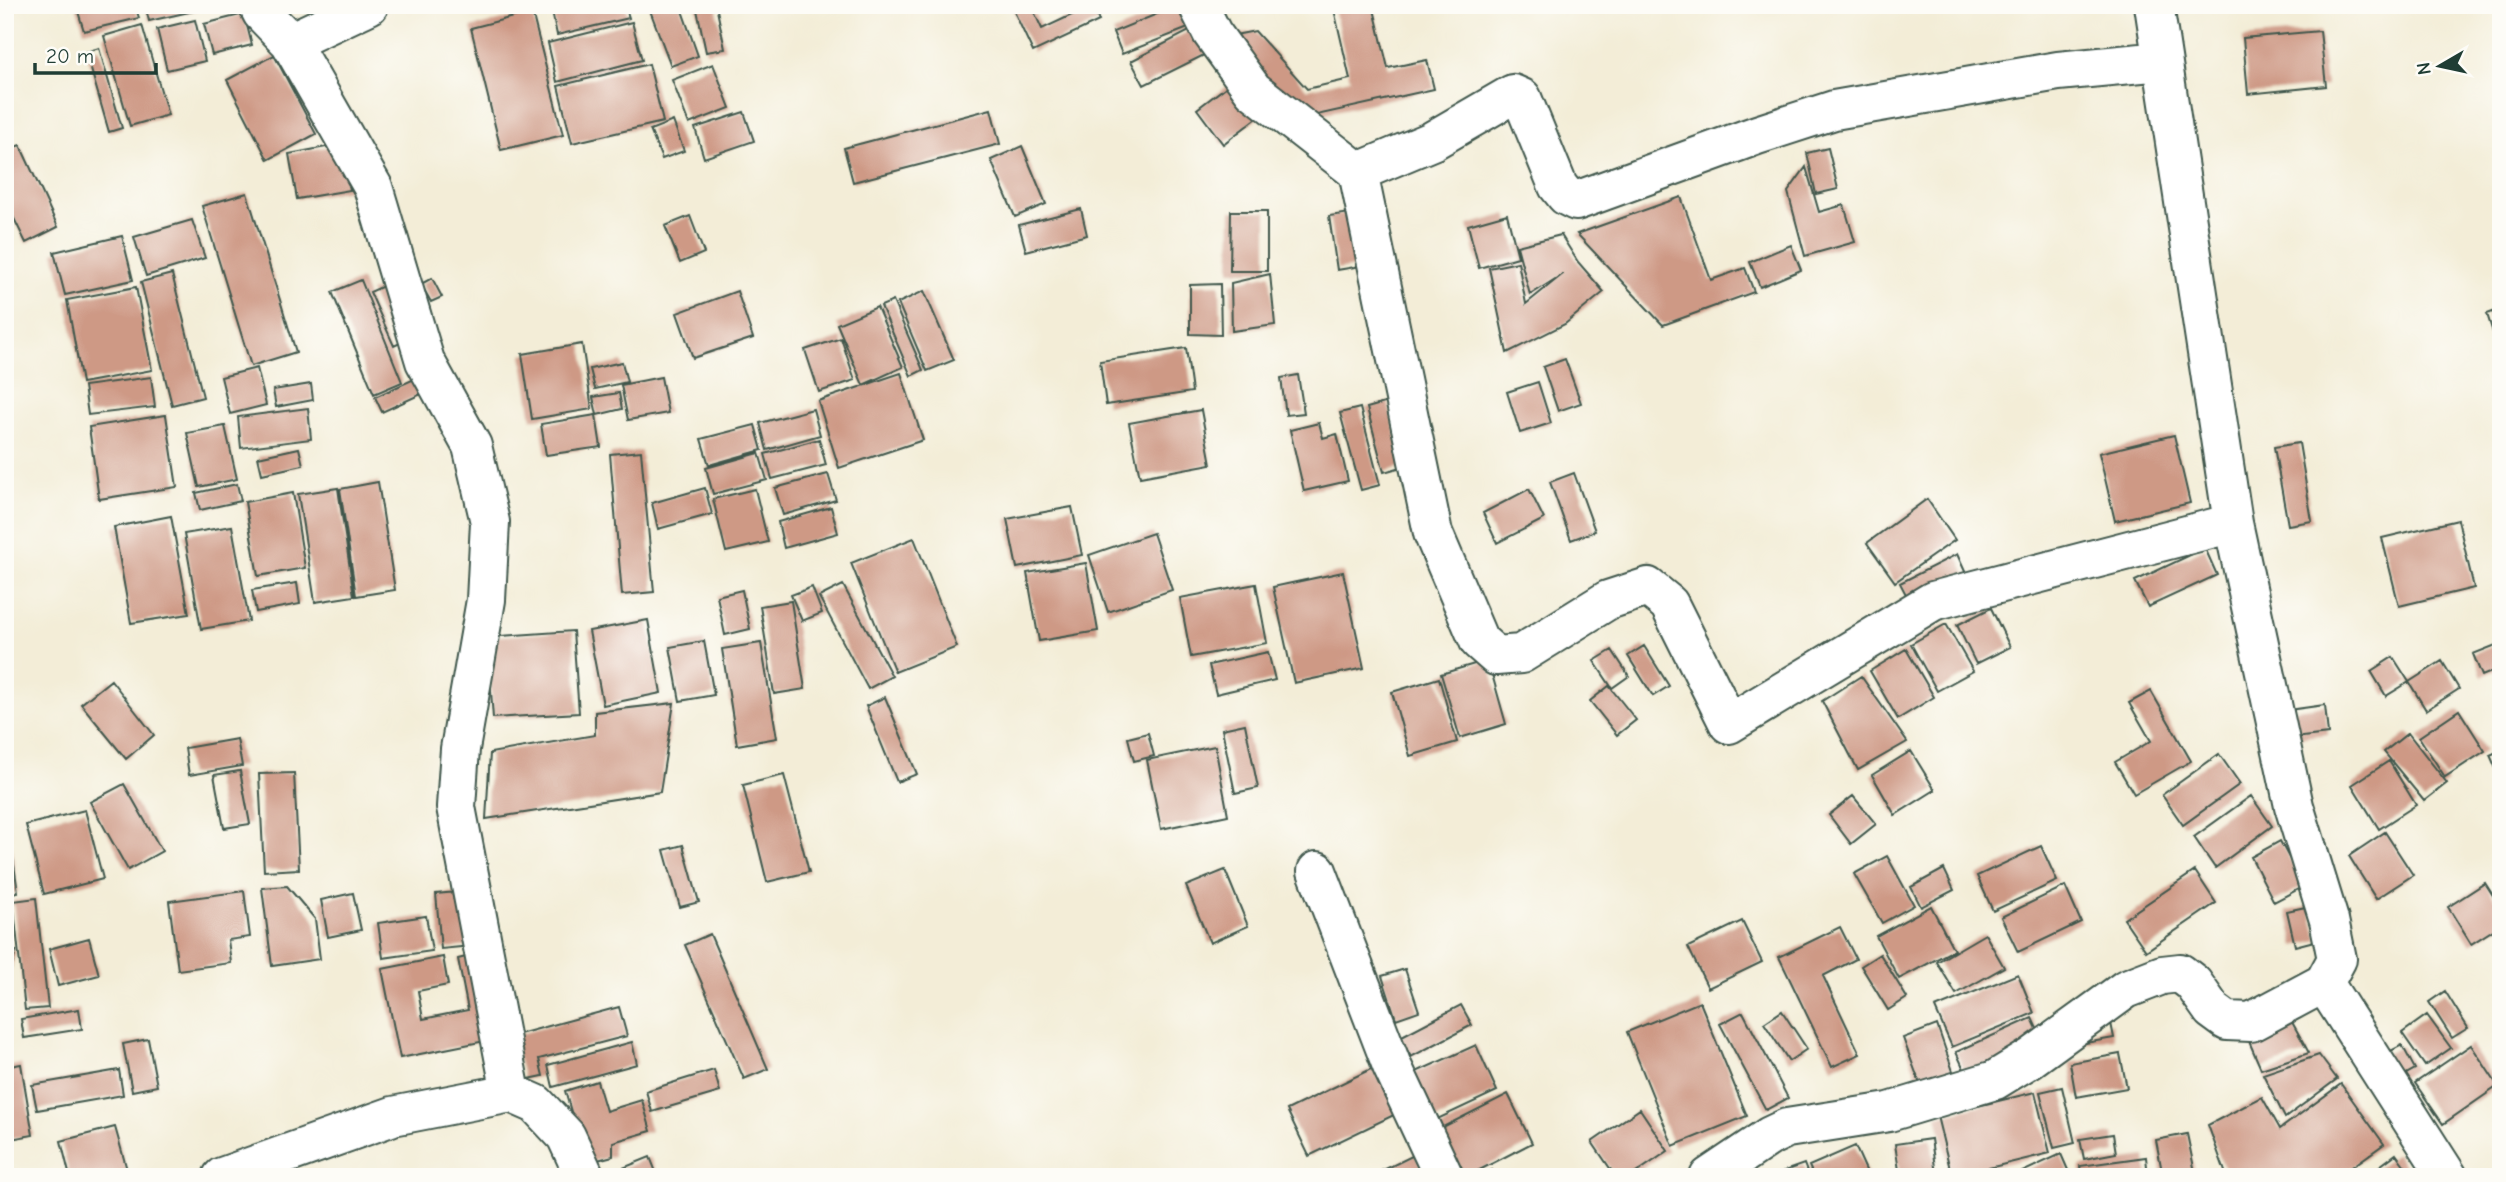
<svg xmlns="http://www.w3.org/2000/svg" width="2506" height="1182" font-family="'Comic Neue',sans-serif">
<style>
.building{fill:#ce9985}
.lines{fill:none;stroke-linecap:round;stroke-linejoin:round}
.minor-casing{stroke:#3f574c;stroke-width:42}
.minor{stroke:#fff;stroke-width:38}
</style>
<rect width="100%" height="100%" fill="#fdfcf7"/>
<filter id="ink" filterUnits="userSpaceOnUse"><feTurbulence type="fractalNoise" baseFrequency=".0143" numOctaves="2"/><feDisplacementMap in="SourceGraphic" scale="14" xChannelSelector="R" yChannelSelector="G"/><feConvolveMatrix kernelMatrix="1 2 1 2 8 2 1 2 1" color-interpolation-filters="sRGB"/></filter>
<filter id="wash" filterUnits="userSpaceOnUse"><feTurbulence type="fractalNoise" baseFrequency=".00686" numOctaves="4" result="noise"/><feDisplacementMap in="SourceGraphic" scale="28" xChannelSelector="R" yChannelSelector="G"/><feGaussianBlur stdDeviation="1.57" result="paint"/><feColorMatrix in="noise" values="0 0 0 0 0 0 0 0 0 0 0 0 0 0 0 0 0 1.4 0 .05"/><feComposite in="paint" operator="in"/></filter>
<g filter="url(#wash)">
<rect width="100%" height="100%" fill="#f3edd7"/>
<g id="blocks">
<path class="building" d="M76,5H135L139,18L84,31Z
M145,5H216V6L149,21Z
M560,5H625L629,18L557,35L551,7Z
M648,5H680L698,56L671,66Z
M696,5H716L725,49L706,52Z
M1011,5H1031L1042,29L1074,14L1070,5H1092L1099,21L1033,52Z
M1179,5L1191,27L1122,54L1113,32Z
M1333,5H1373L1388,68L1427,60L1434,89L1299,119L1230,36L1255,31L1307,89L1350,79Z
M532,12L563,135L501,150L471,28Z
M244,14L252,45L212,55L204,24Z
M195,20L205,61L167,70L157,29Z
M632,22L642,60L557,82L548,43Z
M142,25L168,115L130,126L104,36Z
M1197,27L1210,52L1144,85L1131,61Z
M2320,31L2326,86L2248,94L2243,38Z
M99,48L122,128L109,132L86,52Z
M274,55L316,134L268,160L227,80Z
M649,64L663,122L572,143L558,86Z
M713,64L730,108L689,124L672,80Z
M1235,80L1261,115L1223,144L1197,109Z
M991,109L1000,144L853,182L844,148Z
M744,112L754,141L704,158L695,128Z
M673,121L684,151L662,159L650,130Z
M342,144L350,190L297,199L289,154Z
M20,145L58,227L26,243L5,200V151Z
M1022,146L1046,204L1015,217L991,160Z
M1828,148L1838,189L1816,194L1807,153Z
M1806,167L1819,212L1844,205L1855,242L1805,256L1788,192Z
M247,193L296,352L251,366L202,206Z
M1681,197L1711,280L1745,268L1754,292L1663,325L1577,234Z
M1081,209L1087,235L1026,251L1019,225Z
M1231,211H1267V271H1230Z
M1364,211L1373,264L1337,270L1329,216Z
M1507,214L1518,257L1479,268L1468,225Z
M690,216L704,253L680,263L665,226Z
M192,220L205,258L146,276L134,237Z
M1561,235L1578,262L1604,292L1565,324L1507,353L1489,268L1518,262L1526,304L1563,274L1530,295L1517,246Z
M122,236L133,280L65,295L54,252Z
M1791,245L1801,270L1760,287L1750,262Z
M172,274L203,397L172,405L141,282Z
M1270,274L1275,325L1232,331L1231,283Z
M432,278L442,297L431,302L421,284Z
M361,280L402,382L374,394L332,292Z
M390,283L415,336L394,346L370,292Z
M1220,284L1221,335L1190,334V285Z
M136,287L152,370L82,383L67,300Z
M737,291L753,338L693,358L677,313Z
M924,291L954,360L927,371L898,303Z
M893,301L923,370L911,376L881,306Z
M877,307L903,367L863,385L837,324Z
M2501,309V354H2500L2487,314Z
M841,338L855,380L819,392L805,350Z
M582,344L592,409L532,419L522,354Z
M1186,348L1192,392L1106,405L1100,361Z
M1565,359L1581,403L1558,411L1543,367Z
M622,362L627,382L595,389L590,369Z
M257,368L266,405L230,414L221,377Z
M901,373L923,440L839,468L818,401Z
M423,375L430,390L382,412L375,397Z
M1298,375L1304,413L1286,415L1281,378Z
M151,377L155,407L88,415L84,386Z
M661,377L668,413L628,420L621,385Z
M1538,382L1551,423L1520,433L1507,392Z
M311,384L313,400L276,407L273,390Z
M619,393L622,409L597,415L593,397Z
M1388,402L1405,466L1384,472L1367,408Z
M308,408L311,439L241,448L238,417Z
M1360,408L1380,485L1361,490L1340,413Z
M813,409L820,435L767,450L760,423Z
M1201,410L1211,464L1140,477L1129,423Z
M166,415L177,487L99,499L89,427Z
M596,415L601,447L546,455L541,424Z
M1319,423L1323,438L1337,434L1348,481L1304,491L1290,430Z
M755,425L762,450L709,465L701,439Z
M225,426L237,479L199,487L187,433Z
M2174,435L2190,503L2115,521L2099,453Z
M819,439L826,465L772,479L765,454Z
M2299,443L2312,521L2288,525L2274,447Z
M299,448L303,465L262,474L258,457Z
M641,451L654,592L622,595L610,454Z
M759,453L767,480L713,494L706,468Z
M1574,473L1595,531L1571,540L1550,482Z
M828,474L836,500L783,515L775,488Z
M378,482L395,590L356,596L340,489Z
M237,484L241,501L200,510L196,493Z
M338,488L354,596L315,602L298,494Z
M705,488L712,514L658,529L652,503Z
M755,489L768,542L726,552L713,499Z
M1529,489L1544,519L1497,543L1483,513Z
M293,493L305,568L258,576L245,502Z
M1927,499L1955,540L1895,582L1867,543Z
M831,507L838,533L784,548L778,522Z
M1072,507L1082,555L1017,568L1007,519Z
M171,516L189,614L131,623L114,527Z
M2458,520L2474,588L2399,606L2382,538Z
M232,526L249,621L201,629L184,534Z
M1153,533L1172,590L1108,612L1089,555Z
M914,538L957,647L895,672L851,563Z
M2205,548L2217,575L2148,607L2135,581Z
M1957,554L1968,578L1912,606L1900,583Z
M1086,563L1098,631L1039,641L1027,573Z
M1343,572L1364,668L1294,683L1273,587Z
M297,583L300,604L256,612L252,590Z
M1256,584L1267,643L1191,657L1180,598Z
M843,585L892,676L868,689L819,597Z
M812,587L822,613L802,621L791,595Z
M742,590L750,629L725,635L717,596Z
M791,601L805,689L774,694L760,606Z
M1991,608L2010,647L1976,664L1957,625Z
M648,620L661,693L603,705L589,631Z
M1946,624L1973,671L1937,691L1911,644Z
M573,631L579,713L493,718L487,637Z
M704,641L714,695L680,701L670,647Z
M761,643L777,738L737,745L722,649Z
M2501,643V668L2482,676L2473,654Z
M1644,646L1669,686L1653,696L1628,656Z
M1906,649L1934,697L1898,719L1870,671Z
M1612,650L1629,676L1612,688L1594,661Z
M1268,652L1275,680L1216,694L1209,665Z
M2393,657L2409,682L2386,696L2371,671Z
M1488,660L1506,724L1460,738L1441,674Z
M2442,661L2459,689L2426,710L2409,682Z
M1861,676L1907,742L1858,770L1822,701Z
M1439,678L1457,742L1410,756L1392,692Z
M111,680L154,735L126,759L81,704Z
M1609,686L1636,720L1617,735L1590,701Z
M2151,691L2191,761L2134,794L2115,762L2151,741L2129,703Z
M885,697L917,774L897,782L866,706Z
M674,703L660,792L486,819L490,753L595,735V712Z
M2325,705L2328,734L2285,739L2281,711Z
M2459,710L2485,751L2445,777L2419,737Z
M1245,724L1258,788L1235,793L1222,729Z
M1148,733L1154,756L1134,761L1128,738Z
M2408,733L2447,783L2424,801L2384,752Z
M237,739L242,766L189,775L185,748Z
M1215,746L1228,815L1161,829L1147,760Z
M2501,750V769L2497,771L2490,755Z
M1911,751L1935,790L1895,815L1872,775Z
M2219,754L2240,784L2183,825L2162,795Z
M2389,761L2416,805L2379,829L2352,785Z
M240,771L250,824L224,828L214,775Z
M294,773L299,869L264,871L259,774Z
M784,775L809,872L767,882L743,785Z
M124,784L162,851L128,870L90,802Z
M1853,796L1876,824L1851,844L1829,815Z
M2251,796L2272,826L2215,868L2194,837Z
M85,810L103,879L44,894L26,825Z
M9,831L18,892L5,894V832Z
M2385,832L2413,875L2376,899L2349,856Z
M2280,841L2304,886L2274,902L2251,857Z
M683,845L699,902L680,907L664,850Z
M2041,846L2057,881L1993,911L1977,876Z
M1887,856L1914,905L1882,923L1854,874Z
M1944,869L1954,890L1921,907L1911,887Z
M1225,870L1248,926L1210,943L1186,886Z
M2195,871L2216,903L2146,951L2124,919Z
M2485,883L2501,908V925L2471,944L2448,907Z
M287,886L315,919L320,959L272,966L262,888Z
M2065,886L2081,922L2018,952L2001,917Z
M244,891L250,937L228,940L231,963L178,970L169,901Z
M467,891L471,946L441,949L436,894Z
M353,893L361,930L328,937L321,900Z
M36,898L48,1008L25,1010L13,901Z
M1931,906L1954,950L1899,979L1876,936Z
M2310,906L2318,940L2295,946L2287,911Z
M426,916L432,951L383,958L378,923Z
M1742,921L1762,962L1708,988L1688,947Z
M1840,927L1856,959L1823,976L1860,1054L1832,1067L1779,957Z
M710,934L768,1069L744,1079L685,945Z
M1985,934L2004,967L1956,994L1937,962Z
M89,938L99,975L58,986L49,949Z
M5,948L16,951L6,987H5Z
M478,954L495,1039L400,1058L382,969L443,957L448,985L418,991L423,1019L468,1010L458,959Z
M1880,954L1907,998L1888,1010L1861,966Z
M1405,969L1419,1011L1396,1019L1382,976Z
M2018,974L2034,1013L1952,1047L1935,1008Z
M2445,991L2468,1028L2452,1038L2429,1002Z
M1700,1002L1747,1116L1673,1146L1627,1032Z
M1461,1005L1472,1025L1411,1057L1400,1037Z
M619,1007L627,1036L539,1059L543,1076L524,1080L512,1036Z
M79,1009L82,1029L24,1038L21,1019Z
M1782,1011L1807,1049L1789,1061L1764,1023Z
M1743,1012L1788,1098L1766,1110L1720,1024Z
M2287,1013L2309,1053L2261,1069L2248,1039Z
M2427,1015L2451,1048L2425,1066L2402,1033Z
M2032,1018L2045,1046L1969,1080L1956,1052Z
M2111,1023L2114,1038L2074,1045Z
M1937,1025L1956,1080L1923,1092L1903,1038Z
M148,1039L157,1086L132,1091L123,1044Z
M632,1042L637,1064L553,1087L548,1065Z
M1476,1045L1497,1091L1427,1124L1405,1077Z
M2402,1045L2415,1069L2399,1078L2385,1054Z
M2471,1045L2498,1086L2443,1124L2415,1083Z
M2120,1054L2127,1088L2076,1097L2070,1063Z
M2319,1055L2337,1079L2285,1118L2263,1074Z
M21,1064L33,1135L5,1140V1067Z
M1377,1066L1400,1112L1309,1156L1287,1110Z
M119,1070L123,1095L37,1110L32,1085Z
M714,1070L720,1092L652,1112L646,1091Z
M597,1081L606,1111L642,1100L651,1131L613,1142V1156L586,1163L565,1091Z
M2341,1084L2384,1144L2338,1177H2227L2208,1125L2262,1097L2280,1129Z
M2062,1087L2075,1143L2054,1148L2040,1092Z
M2035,1092L2050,1153L1952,1177L1937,1116Z
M1508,1094L1532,1143L1466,1177H1454L1433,1132Z
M1640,1109L1668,1151L1630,1177H1616L1592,1142Z
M115,1127L129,1177H70L61,1141Z
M2113,1134L2116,1153L2084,1159L2080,1139Z
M2187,1134L2196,1177H2163L2156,1140Z
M1931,1139L1936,1174L1900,1177L1895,1144Z
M1855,1146L1869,1177H1814L1809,1166Z
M1416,1154L1427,1177H1369Z
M2061,1154L2071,1177H2021L2020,1173Z
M2396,1154L2413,1177H2365Z
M650,1157L658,1177H601Z
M2146,1157L2148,1177H2082L2080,1166Z
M1804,1164L1809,1177H1786L1784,1171Z
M1492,1170L1496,1177H1479Z"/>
</g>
</g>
<g filter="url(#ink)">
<use href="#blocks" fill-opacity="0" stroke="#3f574c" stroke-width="2"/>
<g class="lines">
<g class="minor-casing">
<path id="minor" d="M258,5L262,13L290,42
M1198,5L1212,33L1253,90L1358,172L1432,141L1513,94L1522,98L1558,186L1566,196L1576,201L1757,135L1834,110L2058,71L2162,61
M1358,172L1433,533L1479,641L1496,656L1521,654L1608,600L1648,587L1669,604L1729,724L1933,601L2233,523
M1317,871L1392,1066L1444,1177
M2324,983L2448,1177
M511,1093L536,1104L566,1136L585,1177
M222,1177L393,1116L511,1093L456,807L460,749L486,600L490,522L472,446L425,361L373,187L290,42L369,5
M1709,1177L1770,1136L1787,1128L1889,1112L1995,1080L2031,1058L2126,989L2162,975L2180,973L2193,983L2212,1010L2227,1021L2251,1022L2324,983L2337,959L2329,920L2294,806L2233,523L2154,5"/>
</g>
<use href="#minor" class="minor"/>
</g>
</g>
<rect width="2506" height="1182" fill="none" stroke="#fdfcf7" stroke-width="28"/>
<g transform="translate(2440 66) rotate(261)" stroke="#fdfcf7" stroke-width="5" paint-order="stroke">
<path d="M0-5L12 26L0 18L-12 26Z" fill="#1f3d34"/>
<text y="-10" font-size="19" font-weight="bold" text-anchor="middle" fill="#1f3d34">N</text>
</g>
<path d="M35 63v10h121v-10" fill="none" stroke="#1f3d34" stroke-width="3.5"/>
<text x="46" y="63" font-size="21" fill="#1f3d34" stroke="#fdfcf7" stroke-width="5" paint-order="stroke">20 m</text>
</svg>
